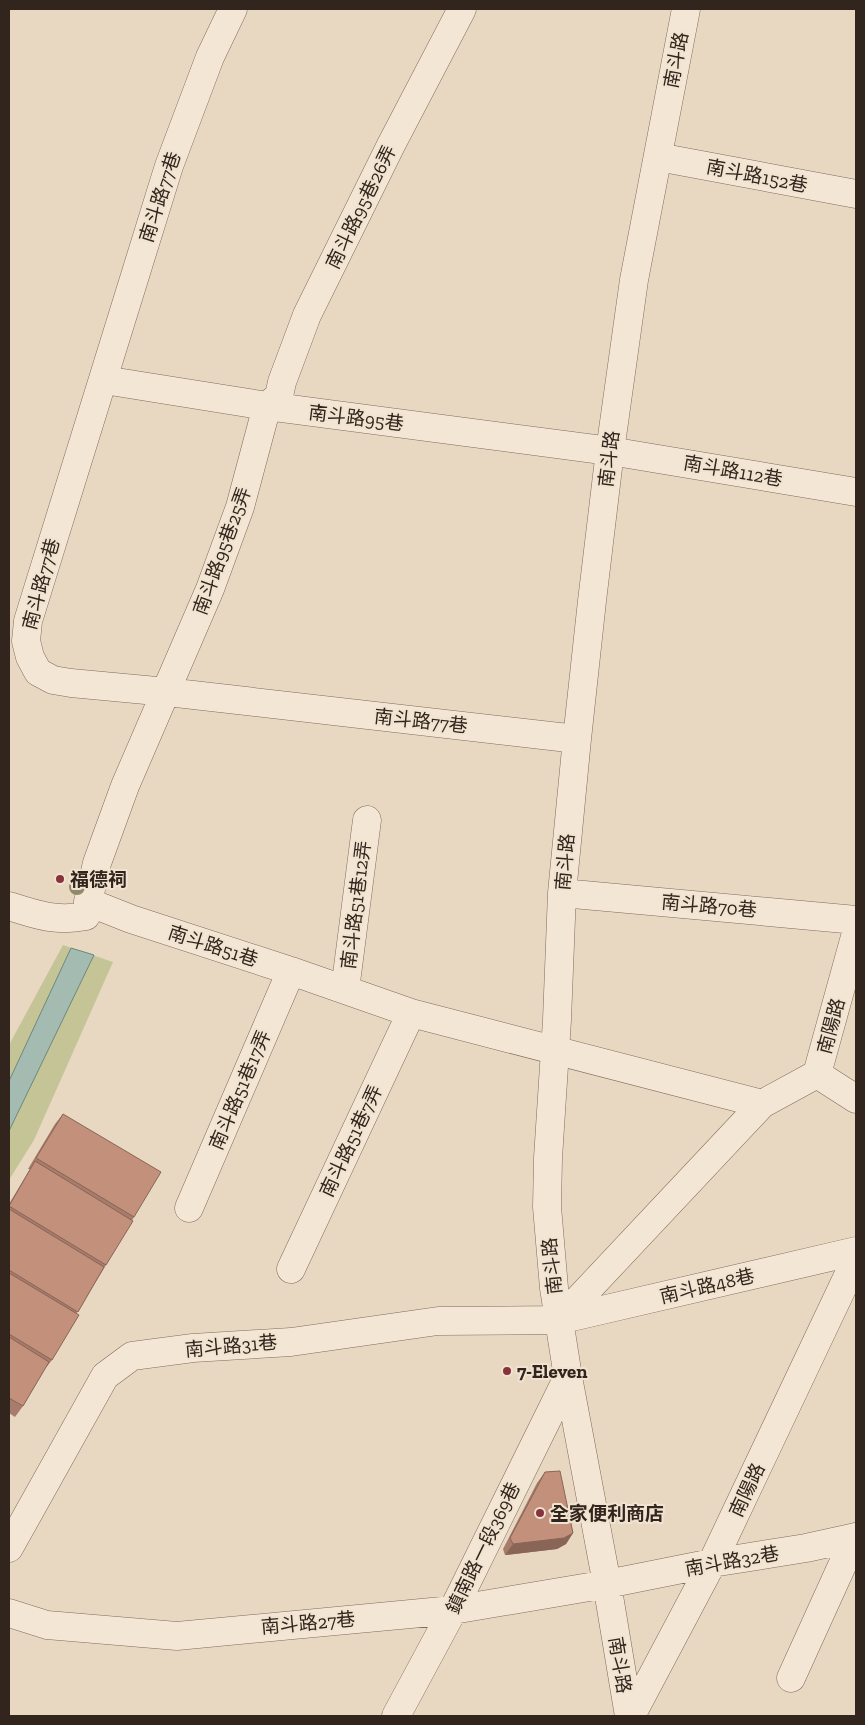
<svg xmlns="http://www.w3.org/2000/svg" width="865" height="1725" font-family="'Zilla Slab','Noto Sans TC',serif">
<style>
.green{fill:#c5c497}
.water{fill:#a3bbb1;stroke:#6c887d}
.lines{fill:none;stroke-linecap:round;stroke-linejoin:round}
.minor-casing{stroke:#806a5b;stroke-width:29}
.minor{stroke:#f4e6d4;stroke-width:28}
.tree{fill:#8f8a6c}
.wall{fill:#a77c6a}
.shaded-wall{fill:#886556}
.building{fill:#c2907b;stroke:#886556}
.poi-dot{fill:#88323d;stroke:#f0e3d0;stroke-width:2}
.labels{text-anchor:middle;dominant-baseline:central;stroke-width:4;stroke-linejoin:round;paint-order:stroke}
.street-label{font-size:19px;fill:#31251e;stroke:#f0e3d0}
.poi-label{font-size:19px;font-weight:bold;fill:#31251e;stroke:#f0e3d0;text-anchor:start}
</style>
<rect width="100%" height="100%" fill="#e8d8c2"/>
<path class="green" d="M63,945L113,962L34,1140L9,1180V1045Z"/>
<path class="water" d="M71,948L94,955L9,1131V1081Z"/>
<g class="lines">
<g class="minor-casing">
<path id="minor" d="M233,9L210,57L169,166L28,621L26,641L30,657L38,672L53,680L71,683L167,692L577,739
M462,9L391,145L307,315L282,382L279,396L267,406L240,507L210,589L125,786L97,863L88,902L131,919L291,971L411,1013L762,1104
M658,157L856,194
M104,380L267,406L610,451L856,492
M562,893L856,920
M9,906C37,915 56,922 86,916L88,902
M856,933L817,1074L856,1099
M345,990L367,820
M189,1208L291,971
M291,1269L411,1013
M559,1320L762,1104L817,1074
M9,1548L105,1376L132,1356L193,1348L291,1342L438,1321L559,1320L856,1251
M9,1613L47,1625L177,1636L453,1610L607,1584L712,1563L806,1548L856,1537
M791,1678L855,1537
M396,1716L453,1610L568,1377
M629,1716L607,1584L568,1377L554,1288L547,1207L548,1158L557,1020L562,893L577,739L592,601L610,451L634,280L686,9
M631,1716L712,1563L856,1259"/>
</g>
<use href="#minor" class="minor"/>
</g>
<circle class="tree" cx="77" cy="887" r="8"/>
<path class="wall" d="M63,1114L134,1217L106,1265L100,1275L76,1314L52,1360L44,1370L23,1406L15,1417L9,1413V1204L30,1169H28L55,1124Z
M545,1472L573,1533L566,1544L557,1549L505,1555L503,1549L537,1483Z"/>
<path class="shaded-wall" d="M573,1533L566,1544L557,1549L505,1555L513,1544Z"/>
<path class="building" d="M63,1114L161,1172L134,1217L36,1158Z
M35,1161L133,1221L106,1265L9,1206Z
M9,1209L104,1267L78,1312L9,1270Z
M9,1273L79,1315L52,1360L9,1334Z
M9,1337L49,1362L23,1406L9,1398Z
M560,1471L573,1533L564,1538L513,1544L510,1538L545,1472Z"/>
<g class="poi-dot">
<circle cx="60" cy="879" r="5"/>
<circle cx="507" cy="1371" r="5"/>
<circle cx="540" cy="1513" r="5"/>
</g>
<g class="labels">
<g class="street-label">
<text transform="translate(676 60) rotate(-79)">南斗路</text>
<text transform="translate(757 176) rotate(11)">南斗路152巷</text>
<text transform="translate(160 197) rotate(-72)">南斗路77巷</text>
<text transform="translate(361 207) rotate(-64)">南斗路95巷26弄</text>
<text transform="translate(356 418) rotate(7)">南斗路95巷</text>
<text transform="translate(609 459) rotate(-83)">南斗路</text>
<text transform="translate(733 471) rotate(10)">南斗路112巷</text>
<text transform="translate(222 551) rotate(-70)">南斗路95巷25弄</text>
<text transform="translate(41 584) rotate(-75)">南斗路77巷</text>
<text transform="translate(421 721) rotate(6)">南斗路77巷</text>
<text transform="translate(565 862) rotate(-85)">南斗路</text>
<text transform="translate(356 905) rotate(-83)">南斗路51巷12弄</text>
<text transform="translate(709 906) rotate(5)">南斗路70巷</text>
<text transform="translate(213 946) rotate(18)">南斗路51巷</text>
<text transform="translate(831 1026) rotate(-75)">南陽路</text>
<text transform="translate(240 1090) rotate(-67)">南斗路51巷17弄</text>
<text transform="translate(351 1141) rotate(-65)">南斗路51巷7弄</text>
<text transform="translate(552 1266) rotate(-96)">南斗路</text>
<text transform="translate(707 1286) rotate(-13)">南斗路48巷</text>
<text transform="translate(231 1346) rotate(-5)">南斗路31巷</text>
<text transform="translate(747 1490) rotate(-65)">南陽路</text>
<text transform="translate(483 1548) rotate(-64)">鎮南路一段369巷</text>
<text transform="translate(732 1561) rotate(-10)">南斗路32巷</text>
<text transform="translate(308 1623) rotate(-5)">南斗路27巷</text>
<text transform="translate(620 1665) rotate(81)">南斗路</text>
</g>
<g class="poi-label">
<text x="70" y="879">福德祠</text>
<text x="517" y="1371">7-Eleven</text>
<text x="550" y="1513">全家便利商店</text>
</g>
</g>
<rect width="865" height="1725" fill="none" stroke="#31251e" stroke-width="20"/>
</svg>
